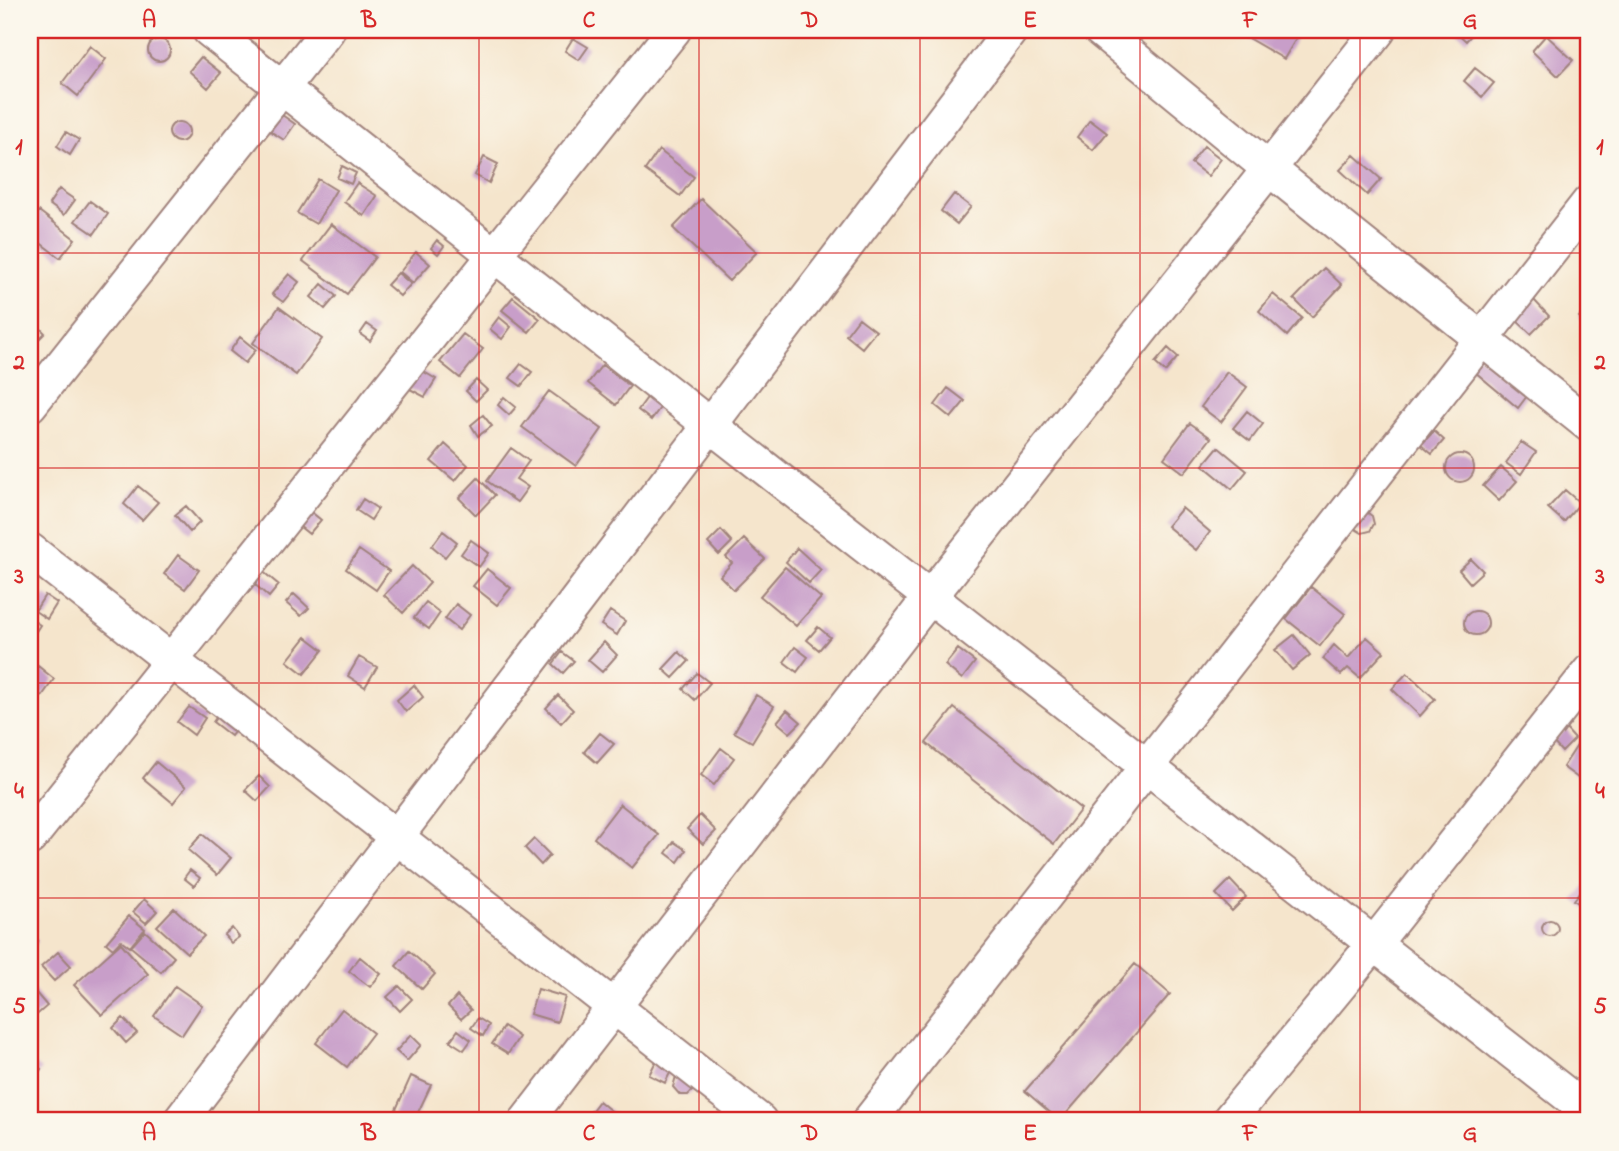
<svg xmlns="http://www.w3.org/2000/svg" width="1619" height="1151" font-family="'Indie Flower',sans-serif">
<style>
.building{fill:#c89ec9}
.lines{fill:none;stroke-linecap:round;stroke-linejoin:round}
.street-casing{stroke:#a0827c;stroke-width:37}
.street{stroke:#fff;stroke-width:33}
.grid{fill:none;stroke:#d62828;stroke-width:2;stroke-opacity:0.55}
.neatline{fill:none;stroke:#d62828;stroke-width:2.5}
.grid-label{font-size:23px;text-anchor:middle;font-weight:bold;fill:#d62828}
</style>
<rect width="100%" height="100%" fill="#fbf7ec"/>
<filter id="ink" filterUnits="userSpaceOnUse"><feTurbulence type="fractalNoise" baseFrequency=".0143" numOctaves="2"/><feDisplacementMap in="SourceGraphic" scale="14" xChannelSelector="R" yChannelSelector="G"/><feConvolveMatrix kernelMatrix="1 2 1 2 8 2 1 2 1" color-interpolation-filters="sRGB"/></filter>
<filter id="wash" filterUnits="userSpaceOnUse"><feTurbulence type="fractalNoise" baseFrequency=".00686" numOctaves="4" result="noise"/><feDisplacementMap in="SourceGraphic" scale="28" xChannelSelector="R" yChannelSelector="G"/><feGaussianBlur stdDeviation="1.57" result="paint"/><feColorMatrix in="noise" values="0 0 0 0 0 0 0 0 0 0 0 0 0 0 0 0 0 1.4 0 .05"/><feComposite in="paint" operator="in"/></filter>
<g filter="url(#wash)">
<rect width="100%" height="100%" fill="#f5e5cc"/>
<g id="blocks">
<path class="building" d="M1234,30H1301L1284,59Z
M1454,30H1476L1466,41Z
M1546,35L1573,60L1558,76L1532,51Z
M573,38L588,47L579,60L565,51Z
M148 50a11 11 0 1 1 22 0a11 11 0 1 1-22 0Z
M90,46L106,59L78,96L62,83Z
M201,57L221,73L208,88L189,71Z
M1475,68L1494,83L1482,97L1464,81Z
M282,115L295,124L284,140L270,131Z
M1090,120L1107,133L1093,150L1077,137Z
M169 132a10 10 0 1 1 20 0a10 10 0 1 1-20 0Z
M66,132L79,140L70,155L57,146Z
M1204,146L1221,159L1208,176L1191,163Z
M659,150L694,177L680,196L645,170Z
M1354,155L1381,179L1367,195L1340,170Z
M484,157L498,164L489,183L475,175Z
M342,166L356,173L351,184L337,178Z
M318,179L336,190L316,224L297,213Z
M357,183L377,196L364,216L344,202Z
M59,189L75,200L64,215L49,204Z
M954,194L971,207L957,224L941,211Z
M701,199L757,252L729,281L673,228Z
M90,201L108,214L94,234L75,221Z
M39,211L75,239L60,258L30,235V223Z
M331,224L375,257L347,294L303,261Z
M437,240L444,246L438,254L431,248Z
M416,252L430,264L413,283L400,272Z
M1324,268L1342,285L1312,317L1294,299Z
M398,273L411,284L400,296L387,285Z
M289,274L299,282L283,302L272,294Z
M322,284L336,296L325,309L311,297Z
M1273,294L1302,318L1287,336L1259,311Z
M513,297L540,319L529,332L502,310Z
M1533,299L1549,316L1531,334L1514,318Z
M1589,306V326L1579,317Z
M279,307L322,339L296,375L253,343Z
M499,317L511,327L502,339L490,329Z
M859,318L876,331L862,348L846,335Z
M367,324L377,331L370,341L360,334Z
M38,326L45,333L36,342L30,336Z
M463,334L483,349L460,378L440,362Z
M240,337L256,350L245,363L230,351Z
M1168,348L1178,357L1165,372L1155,363Z
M1477,355L1527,396L1518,408L1468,366Z
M521,364L532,372L521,386L510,378Z
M602,365L630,386L616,405L588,383Z
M419,369L436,379L425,397L408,388Z
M1227,372L1247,387L1221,422L1201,407Z
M476,380L487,390L476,401L466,391Z
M948,388L965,401L951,418L935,405Z
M549,391L602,429L576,466L522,427Z
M649,395L662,405L651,420L638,410Z
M504,397L516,407L509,415L498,405Z
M1247,411L1263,424L1250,441L1233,428Z
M483,415L492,426L478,436L471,425Z
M1190,423L1211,438L1184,473L1164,458Z
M1434,431L1444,440L1432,454L1421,445Z
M1521,442L1536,452L1521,474L1506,463Z
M445,444L468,465L455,481L431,461Z
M1218,447L1247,471L1232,489L1203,465Z
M511,448L529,461L516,479L528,487L517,502L487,481Z
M1446 468a14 14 0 1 1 28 0a14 14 0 1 1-28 0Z
M1501,467L1517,481L1499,501L1483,486Z
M478,478L495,495L476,515L459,498Z
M138,486L158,502L142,520L124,504Z
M1565,490L1580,503L1564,522L1548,508Z
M363,499L378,509L371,520L356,510Z
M186,506L200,522L190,532L175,515Z
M305,507L321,520L309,534L294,522Z
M1182,508L1210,532L1196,550L1167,526Z
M1364,510L1372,516L1374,524L1370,531L1362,533L1352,527Z
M721,530L732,542L719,555L708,543Z
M443,531L457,542L445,557L432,546Z
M744,539L765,559L734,590L720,576L732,563L726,557Z
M471,540L489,553L479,567L461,554Z
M797,548L821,570L809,583L786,562Z
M359,550L389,571L376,590L346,569Z
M178,555L199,570L185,589L164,574Z
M1471,559L1483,571L1470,583L1459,570Z
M412,566L430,583L403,613L384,595Z
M785,567L821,598L796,626L760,596Z
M487,569L511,588L497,605L473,586Z
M261,570L279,585L269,597L251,581Z
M1311,587L1345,614L1320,646L1286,619Z
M294,594L309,608L301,616L286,603Z
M45,595L57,603L47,619L35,611Z
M426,602L440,613L429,629L414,618Z
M456,604L470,615L459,630L445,619Z
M610,611L625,621L617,635L601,625Z
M1464 623a12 12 0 1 1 24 0a12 12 0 1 1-24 0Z
M30,618L40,625L33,636L30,633Z
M818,627L830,637L819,650L807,640Z
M1294,635L1310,655L1292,670L1275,650Z
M306,637L323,650L304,674L287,661Z
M1367,637L1384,652L1360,678L1348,668L1341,675L1323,659L1334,645L1348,658Z
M604,642L617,655L602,672L588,660Z
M795,647L808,657L797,672L784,662Z
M958,649L975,662L962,679L945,665Z
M562,652L574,661L563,673L553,664Z
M679,652L689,661L673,678L663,669Z
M359,657L377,667L365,687L348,676Z
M38,666L54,679L42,696L30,687V678Z
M697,673L710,683L695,700L683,689Z
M1407,673L1435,699L1420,716L1392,689Z
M414,685L423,697L406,712L397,700Z
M558,695L573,710L561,723L546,708Z
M756,695L774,706L752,742L734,732Z
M189,707L205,718L194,735L177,722Z
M223,708L242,721L231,736L213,722Z
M954,708L1081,809L1054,844L926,743Z
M787,710L801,722L790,733L777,722Z
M1566,729L1575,739L1562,752L1553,742Z
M1586,732L1589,734V761L1578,778L1563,767Z
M600,733L614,744L597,763L584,752Z
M721,748L734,758L714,785L701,775Z
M156,762L186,787L173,803L143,778Z
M259,776L270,787L257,801L245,790Z
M620,804L659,835L632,868L594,838Z
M700,815L716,831L703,844L687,829Z
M202,834L231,858L217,875L188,850Z
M534,839L550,855L541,865L525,848Z
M674,842L686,850L678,862L666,853Z
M190,870L200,878L194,886L184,878Z
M1230,880L1246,897L1232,911L1216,894Z
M1589,881V911L1574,900Z
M144,899L157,911L146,923L133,912Z
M174,908L204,936L187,953L157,926Z
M129,916L145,929L130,947L121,940L113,949L106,943Z
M1542 928a8 8 0 1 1 16 0a8 8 0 1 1-16 0Z
M232,928L239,937L231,943L224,935Z
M145,931L174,957L161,972L131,947Z
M30,935L38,941L30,953Z
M121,943L148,974L102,1015L74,985Z
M409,951L435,974L422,989L396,966Z
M58,952L71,966L54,981L41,967Z
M360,957L381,974L370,987L349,971Z
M1135,964L1170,994L1060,1121L1025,1091Z
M30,986L47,1006L32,1019L30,1017Z
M175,986L202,1005L182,1035L154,1016Z
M399,986L412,999L400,1011L387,997Z
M538,989L565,997L557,1022L530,1014Z
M457,996L471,1010L461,1019L448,1006Z
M342,1009L373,1033L347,1067L316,1043Z
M123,1018L137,1033L126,1043L113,1028Z
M478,1018L489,1025L483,1036L471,1028Z
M504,1026L519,1037L508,1054L492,1044Z
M458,1030L471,1040L464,1050L450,1041Z
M411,1035L421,1045L407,1061L396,1051Z
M658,1057L674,1065L665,1083L649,1075Z
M30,1061L41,1069L33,1081L30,1079Z
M679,1074L696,1087L688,1095H680L673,1087L676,1076Z
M411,1076L431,1085L414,1121H404L393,1116Z
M599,1101L617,1116L613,1121H584Z"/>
</g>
</g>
<g filter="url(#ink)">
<use href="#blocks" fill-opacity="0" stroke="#a0827c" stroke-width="2"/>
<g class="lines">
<g class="street-casing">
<path id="street" d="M209,30L711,426L1589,1112
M1100,30L1268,168L1589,425
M30,405L328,30
M30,550L760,1121
M30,838L674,30
M180,1121L1011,30
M526,1121L930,597L1379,30
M869,1121L1589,202
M1228,1121L1374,944L1589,672"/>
</g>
<use href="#street" class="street"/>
</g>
</g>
<path class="grid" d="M259,30V1121M479,30V1121M699,30V1121M920,30V1121M1140,30V1121M1360,30V1121M30,253H1589M30,468H1589M30,683H1589M30,898H1589"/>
<rect width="1619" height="1151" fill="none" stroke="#fbf7ec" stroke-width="77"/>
<rect x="38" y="38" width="1542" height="1074" class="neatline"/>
<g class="grid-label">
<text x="149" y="27">A</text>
<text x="369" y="27">B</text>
<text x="589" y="27">C</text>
<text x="810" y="27">D</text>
<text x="1030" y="27">E</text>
<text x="1250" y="27">F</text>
<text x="1470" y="27">G</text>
<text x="19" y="154">1</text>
<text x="1600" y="154">1</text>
<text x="19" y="369">2</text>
<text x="1600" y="369">2</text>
<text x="19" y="583">3</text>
<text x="1600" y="583">3</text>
<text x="19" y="798">4</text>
<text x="1600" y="798">4</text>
<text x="19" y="1013">5</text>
<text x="1600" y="1013">5</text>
<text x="149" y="1140">A</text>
<text x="369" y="1140">B</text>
<text x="589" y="1140">C</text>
<text x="810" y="1140">D</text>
<text x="1030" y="1140">E</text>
<text x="1250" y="1140">F</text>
<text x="1470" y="1140">G</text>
</g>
</svg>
